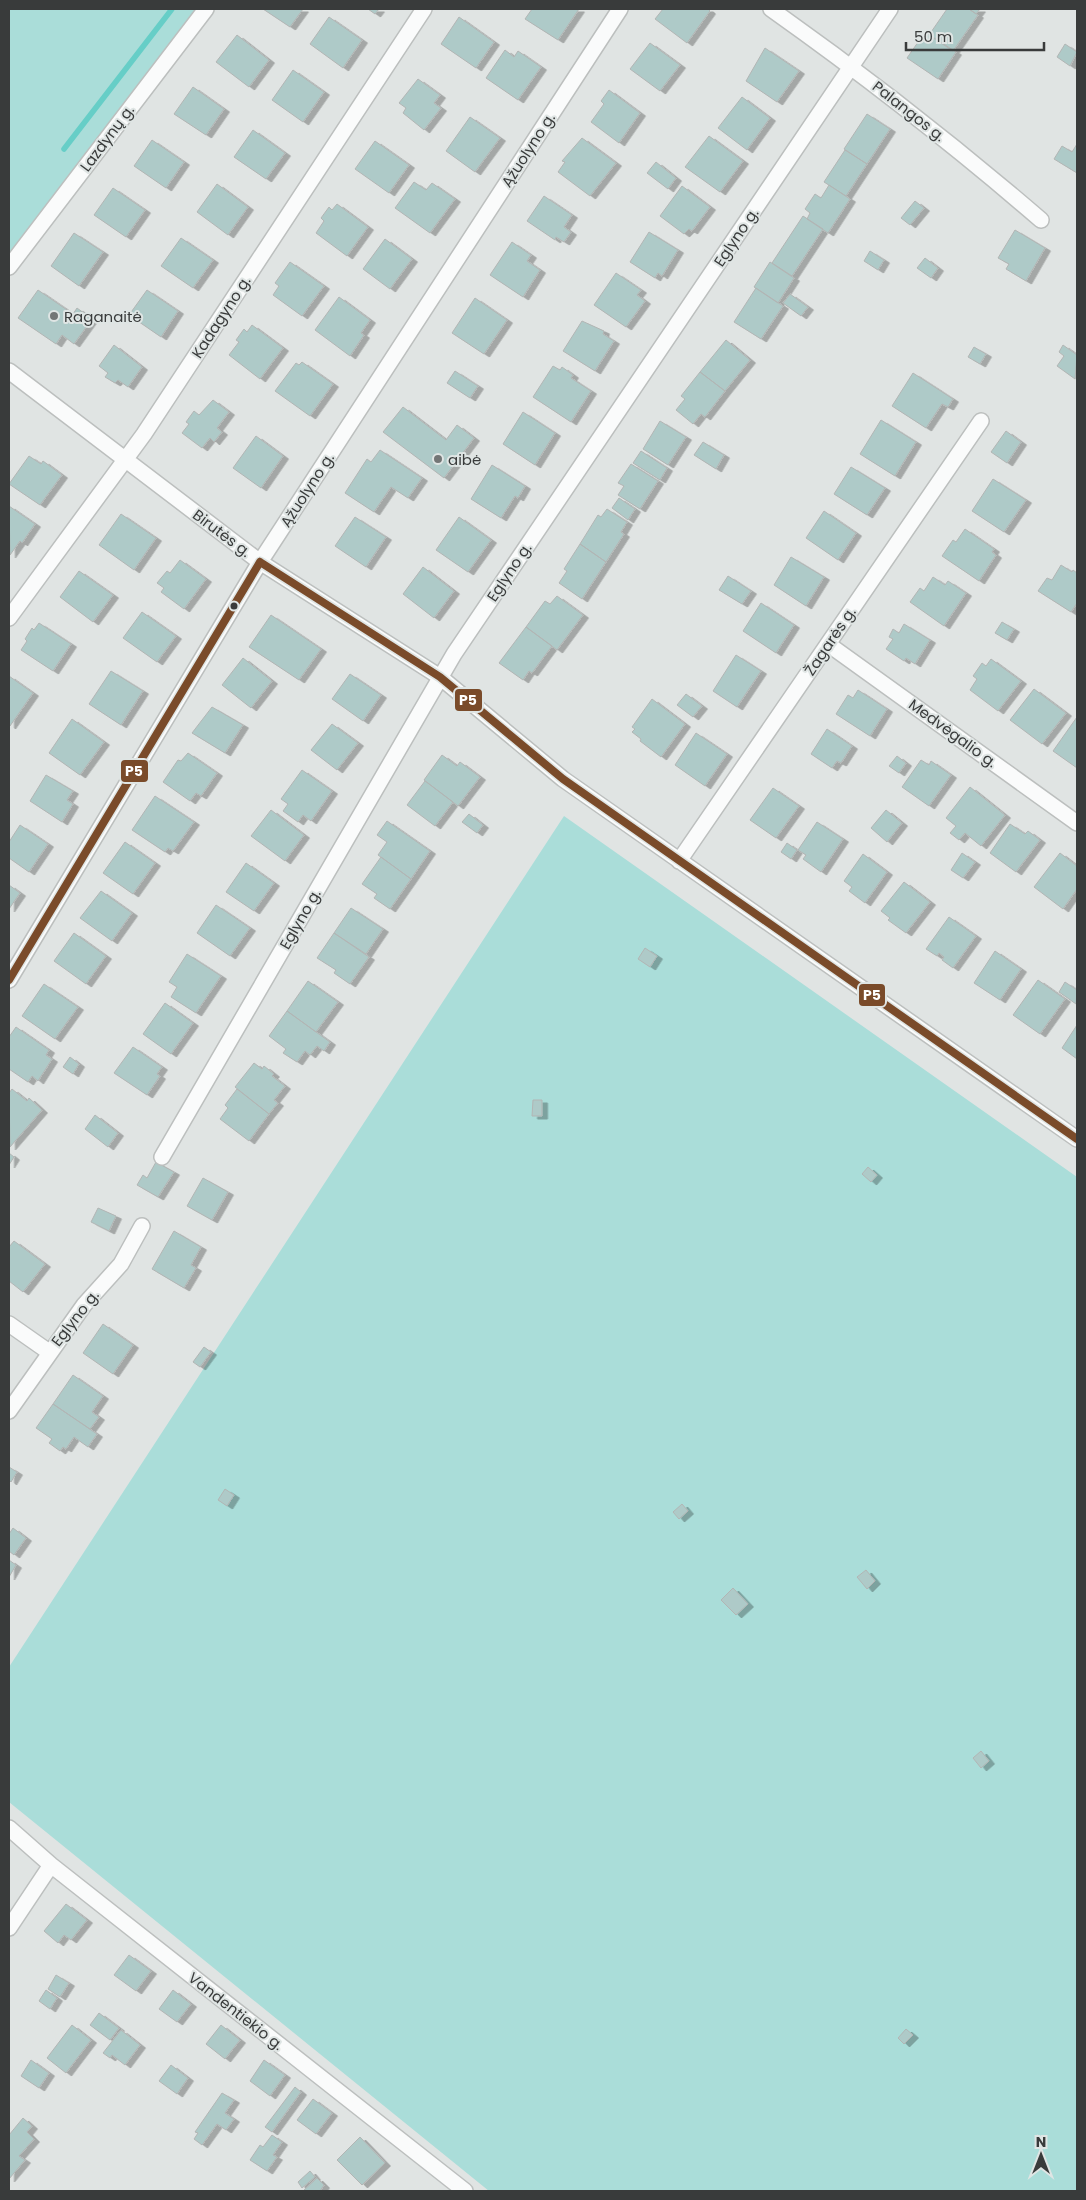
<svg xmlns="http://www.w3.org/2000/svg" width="1086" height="2200" font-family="Poppins,sans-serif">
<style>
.green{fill:#aaddd9}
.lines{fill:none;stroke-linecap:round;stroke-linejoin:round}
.stream{stroke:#66cec7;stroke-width:5.5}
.building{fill:#aecac8;stroke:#b2b5b4;filter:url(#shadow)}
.street-casing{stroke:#bcbfbe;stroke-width:18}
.street{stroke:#fafbfb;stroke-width:15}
.bus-1-casing{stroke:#dfe5e4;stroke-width:11}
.bus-1{stroke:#7a4b2a;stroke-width:8}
.poi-dot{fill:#737676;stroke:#dfe5e4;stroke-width:2}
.bus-dot{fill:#393b3b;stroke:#dfe5e4;stroke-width:2}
.labels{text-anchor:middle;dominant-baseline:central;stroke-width:4;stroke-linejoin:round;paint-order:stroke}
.street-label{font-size:15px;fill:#393b3b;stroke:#dfe5e4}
.poi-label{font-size:15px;fill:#393b3b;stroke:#dfe5e4;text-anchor:start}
.line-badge{stroke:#dfe5e4;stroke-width:2}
.badge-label{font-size:14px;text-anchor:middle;font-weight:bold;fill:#fff}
</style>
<defs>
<filter id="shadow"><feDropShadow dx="5.5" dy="3" stdDeviation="0" flood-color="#0004"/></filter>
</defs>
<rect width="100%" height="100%" fill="#e0e4e3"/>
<path class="green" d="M9,9H206L9,267Z
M564,816L1077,1177V2191H489L9,1802V1667Z"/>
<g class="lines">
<path class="stream" d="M64,149L172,9"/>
</g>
<path class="building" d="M263,9H303L290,27Z
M368,9H379L375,14Z
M532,9H579L558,40L525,19Z
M663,9H708L710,11L687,43L655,19Z
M947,9H969L978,15L953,51L929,35Z
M969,9H980L976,14Z
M329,17L362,40L343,68L310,44Z
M459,17L494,42L476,68L441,44Z
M925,32L956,52L938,79L907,58Z
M237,35L269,60L249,87L216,62Z
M650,43L680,65L660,91L630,69Z
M1065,44L1077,52L1070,66L1057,57Z
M765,48L799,71L777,102L746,81Z
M505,50L514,57L518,51L541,67L518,100L486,78Z
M293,70L324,92L303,122L272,100Z
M418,79L440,95L434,103L441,108L424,130L403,113L406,108L399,103Z
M193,87L224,109L206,135L174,114Z
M609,90L640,113L619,143L591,122L604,104L601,101Z
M742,97L770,118L747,150L718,128Z
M867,114L890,129L867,164L844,149Z
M470,117L500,138L475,172L446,151Z
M253,130L285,153L266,179L234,157Z
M709,136L743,161L720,192L685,167Z
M582,138L616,163L590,196L558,172L565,162L562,161Z
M152,140L184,162L166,188L134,166Z
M375,141L409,165L389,193L355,169Z
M1077,144V173L1054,159L1062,146L1072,152Z
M845,150L867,164L846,196L824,182Z
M656,162L676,178L668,189L647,173Z
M414,182L426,190L432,183L455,199L430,233L395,208Z
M217,184L248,207L228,235L197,212Z
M829,185L850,199L828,233L807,219L810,213L805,209L815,194L821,198Z
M682,186L710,207L692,231L689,229L684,234L660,216Z
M113,188L145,210L126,237L94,215Z
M544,196L572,215L564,227L571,232L564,242L556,237L555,240L527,221Z
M915,201L924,208L910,225L901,218Z
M337,204L368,227L347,256L316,233L324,221L321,218L329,207L332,210Z
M803,216L823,229L792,276L772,263Z
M1015,230L1045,248L1026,281L1006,269L1009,264L998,258Z
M649,232L678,250L662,276L658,273L655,278L630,262Z
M74,233L103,252L79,286L51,266Z
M181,238L213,260L193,288L161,266Z
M385,239L412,259L390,289L363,269Z
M512,242L531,255L527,261L540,270L523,297L490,275Z
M870,251L884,260L878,270L864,261Z
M925,258L938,268L931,278L917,268Z
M290,262L324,286L302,316L273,295L279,286L275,283Z
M770,262L794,278L778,303L754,287Z
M616,273L641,290L637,295L645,301L626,327L594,305Z
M756,288L783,306L761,339L734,322Z
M38,290L73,314L77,308L92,319L74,344L62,335L56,344L18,318Z
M147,290L178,311L161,337L129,315Z
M790,294L808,307L801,316L783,303Z
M339,297L370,320L361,333L364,335L350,356L315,330Z
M475,298L507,320L484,354L452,333Z
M582,321L604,331L603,334L614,341L595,371L563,351Z
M252,325L283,348L260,379L229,355L239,342L236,340L244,329L247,332Z
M726,340L750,360L725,391L700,372Z
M114,345L142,367L128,387L118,380L115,383L105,377L108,373L99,366Z
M1063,345L1077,355L1075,379L1057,366L1064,356L1059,352Z
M974,347L986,354L980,364L968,357Z
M302,362L333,384L310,416L275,391L296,363L299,365Z
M553,366L560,370L562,367L573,375L571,378L591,391L571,422L533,397Z
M455,371L478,386L470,398L447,383Z
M700,372L725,391L705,417L701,414L693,424L676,410L685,399L681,396Z
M913,373L953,399L948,407L942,404L926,428L892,406Z
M213,400L229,412L217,428L222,432L214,442L210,438L202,448L182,433L189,424L186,422L194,411L199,415Z
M403,407L446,440L457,425L474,438L444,478L383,432Z
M523,412L555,433L535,465L503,444Z
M881,420L916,442L895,476L860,454Z
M660,421L686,437L668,465L643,449Z
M1006,431L1021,442L1007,463L991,452Z
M256,436L283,456L261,488L233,468Z
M703,442L724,455L716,469L694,455Z
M380,450L422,478L408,498L391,487L374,512L345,493L367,459L371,462Z
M641,451L667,468L660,480L633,463Z
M29,456L41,464L43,461L62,475L40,505L9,484Z
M631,464L658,481L640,509L618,495L624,486L618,483Z
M492,465L525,486L518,498L515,496L501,518L471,499Z
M851,467L885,488L867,515L834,494Z
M993,479L1026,500L1004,532L972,511Z
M619,498L635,509L628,520L612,508Z
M9,506L35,524L22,543L20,541L10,555Z
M607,509L627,522L621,532L624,534L606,562L580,544L598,515L601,517Z
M824,511L856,533L838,560L806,538Z
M121,514L156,538L134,570L99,545Z
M355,517L386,537L366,567L335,546Z
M459,517L491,540L468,572L436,550Z
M965,529L994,549L992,552L996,555L979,581L942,556L953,540L956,542Z
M580,544L606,562L582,599L559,583L567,571L564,569Z
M791,557L824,577L806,606L774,585Z
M180,560L206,579L184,609L161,592L164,588L157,583L167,571L170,573Z
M1061,565L1072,572L1073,570L1077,573V603L1071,612L1038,591L1047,578L1052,580Z
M423,567L454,591L434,618L403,594Z
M79,571L113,595L93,622L60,597Z
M728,576L751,591L742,604L719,590Z
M933,577L945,585L948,581L966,593L944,626L910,602L920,588L924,591Z
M557,596L583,615L557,650L526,627L545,601L550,604Z
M761,603L794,625L776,653L743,631Z
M142,612L176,636L157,662L123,638Z
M271,615L321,649L299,680L249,647Z
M1002,622L1014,629L1007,640L995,633Z
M39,623L71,644L53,671L21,650L27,641L25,639L32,628L34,630Z
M904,624L930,640L915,664L906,658L904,661L886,649L893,639L889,637L893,629L899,633Z
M526,627L552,646L532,673L529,671L523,680L499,663Z
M736,655L761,671L737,707L713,691Z
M243,658L272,681L251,708L222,685Z
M991,659L1021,681L998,711L970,690L977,679L973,676L982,663L986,666Z
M111,671L143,691L121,725L89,704Z
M350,674L381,695L363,721L332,699Z
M9,676L33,693L10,726L9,725Z
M1034,689L1066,713L1042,744L1010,720Z
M858,690L887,709L870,736L836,714L848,695L853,698Z
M686,694L702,706L693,717L677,705Z
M652,699L685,724L661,757L640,741L641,739L632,732L635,729L632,727Z
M212,707L243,725L225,753L192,733Z
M1077,717V768L1053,751Z
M72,719L104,742L80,775L49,753Z
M332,724L358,743L337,770L311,750Z
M827,729L852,746L841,763L837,761L832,768L811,754Z
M696,733L727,754L705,786L675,765Z
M188,753L217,773L201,796L196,793L190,801L163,782L178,760L181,761Z
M442,755L457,766L460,762L480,777L458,806L424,780Z
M897,756L906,763L899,773L889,766Z
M921,760L929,765L931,761L951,775L929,806L902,787Z
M302,770L332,791L311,821L303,815L298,822L283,811L288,804L281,799Z
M46,775L73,791L67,800L73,804L62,822L30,801Z
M425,781L453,802L435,826L407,805Z
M970,787L1005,815L981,846L965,833L959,840L950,833L956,826L946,818Z
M773,788L799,806L776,838L750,820Z
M155,796L194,822L173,851L168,848L165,852L132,830Z
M271,810L304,835L285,861L251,836Z
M886,810L902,823L887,842L871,828Z
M469,814L483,825L477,833L462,822Z
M387,821L430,851L411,879L378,855L387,842L377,835Z
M817,822L843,839L821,872L803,859L806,855L798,850Z
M1010,824L1025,834L1028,831L1040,840L1016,872L990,853Z
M20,825L48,844L29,872L9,858V842Z
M125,842L155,863L133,894L103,873Z
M787,843L797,850L791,859L781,852Z
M962,853L975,862L963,878L951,870Z
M1060,853L1077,866V889L1063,909L1034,887Z
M863,854L887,872L865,903L849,891L852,887L844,881Z
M381,857L411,879L390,909L374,898L377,894L362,884Z
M246,863L274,883L254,911L226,892Z
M904,882L930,902L906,933L888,920L890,918L881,911Z
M9,885L20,893L9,909Z
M101,891L132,913L112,941L80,918Z
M216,905L250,928L230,956L197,933Z
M351,908L383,929L366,954L334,933Z
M949,917L976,936L953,968L942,960L944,957L939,953L937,956L926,949Z
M74,933L106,956L86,984L54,961Z
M334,933L369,957L350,984L334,973L336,970L317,958Z
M645,948L657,956L650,967L638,959Z
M995,951L1021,969L1000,1000L974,983Z
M187,954L221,976L196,1013L171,997L177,987L169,982Z
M1038,980L1065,999L1040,1034L1013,1015Z
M308,981L338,1002L316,1032L287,1011Z
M1065,982L1077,990L1076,1004L1059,992Z
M44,984L78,1007L55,1039L22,1016Z
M165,1003L193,1023L171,1054L143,1034Z
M287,1011L330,1042L324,1051L317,1046L310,1055L305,1051L297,1062L283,1053L286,1049L269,1036Z
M1077,1025V1059L1062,1048Z
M16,1027L49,1050L46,1055L52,1059L38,1081L32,1076L28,1082L9,1069V1037Z
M133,1047L162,1067L157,1074L160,1076L147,1095L114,1073Z
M70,1057L79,1064L73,1074L63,1067Z
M254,1063L262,1069L264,1066L274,1074L272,1076L285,1086L274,1100L278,1103L269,1114L235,1087Z
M12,1089L27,1101L29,1098L42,1110L10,1147L9,1093Z
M237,1089L269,1114L249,1141L220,1119L228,1108L225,1105Z
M533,1100H542V1116H532Z
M95,1115L118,1133L108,1147L85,1129Z
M9,1153L14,1157L9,1165Z
M156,1162L174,1172L158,1197L137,1185L143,1175L147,1178Z
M868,1167L877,1175L871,1182L862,1174Z
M203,1178L228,1192L212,1220L187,1206Z
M98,1208L116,1216L109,1231L91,1222Z
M174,1231L201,1247L191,1265L196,1268L184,1288L152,1269Z
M14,1241L45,1264L23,1292L9,1281V1247Z
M103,1324L133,1345L113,1374L83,1353Z
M204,1347L211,1352L200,1367L193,1362Z
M73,1375L103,1396L92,1412L99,1417L90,1429L53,1404Z
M53,1404L97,1434L88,1447L74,1437L66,1449L63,1447L60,1451L49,1443L52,1439L36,1428Z
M9,1467L17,1472L11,1482L9,1480Z
M225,1489L234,1495L227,1506L218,1500Z
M682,1504L688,1511L679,1519L673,1512Z
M13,1528L26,1538L14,1555L9,1551V1534Z
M9,1560L16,1565L9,1577Z
M866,1570L875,1581L867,1589L857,1577Z
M733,1588L748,1604L736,1615L721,1600Z
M981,1751L989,1761L981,1768L973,1758Z
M66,1904L87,1920L71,1940L64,1935L58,1943L44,1931Z
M129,1955L151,1971L136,1991L114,1975Z
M56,1975L69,1983L60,1997L48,1989Z
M46,1990L57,1998L50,2009L39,2001Z
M173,1990L191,2004L177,2022L159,2009Z
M99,2013L119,2028L110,2040L90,2025Z
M72,2025L91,2040L66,2073L47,2058Z
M221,2025L240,2040L225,2059L206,2044Z
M906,2029L913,2035L904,2044L898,2038Z
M121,2030L140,2045L125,2065L112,2055L110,2058L103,2053Z
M31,2060L49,2073L39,2088L21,2076Z
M264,2060L285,2075L270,2096L250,2081Z
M171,2065L188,2078L177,2094L159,2081Z
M295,2087L301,2092L272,2132L265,2127Z
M222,2093L234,2100L225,2113L234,2119L226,2130L217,2124L202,2145L194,2139L198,2133L195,2132Z
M313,2099L332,2113L316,2134L297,2120Z
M23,2118L32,2126L27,2132L34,2139L19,2156L25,2160L9,2179V2135Z
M272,2135L282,2142L273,2155L277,2157L267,2171L250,2160L260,2145L263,2147Z
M360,2137L385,2163L362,2185L337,2160Z
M310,2171L315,2177L302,2188L298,2182Z
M317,2178L324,2185L320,2191H303Z"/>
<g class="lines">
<g class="street-casing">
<path id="street" d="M771,9C864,75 954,145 1041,220
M9,267L206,9
M9,371L260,562L440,677L563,779L1077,1139
M9,618L144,434L424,9
M828,644L1077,823
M679,861L981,421
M9,980L260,562L620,9
M162,1157L454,654L890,9
M9,1324L49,1352
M9,1411L84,1305L121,1264L142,1226
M9,1828L51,1865L465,2191
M9,1928L51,1865"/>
</g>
<use href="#street" class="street"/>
<g class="bus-1-casing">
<path id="bus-1" d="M260,562L440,677L563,779L1077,1139
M9,980L260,562"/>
</g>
<use href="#bus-1" class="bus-1"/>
</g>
<g class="poi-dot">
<circle cx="54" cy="316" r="5"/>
<circle cx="438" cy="459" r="5"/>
</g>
<circle class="bus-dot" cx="234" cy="606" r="4.5"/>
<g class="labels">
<g class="street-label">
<text transform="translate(909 111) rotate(38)">Palangos g.</text>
<text transform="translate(107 138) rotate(-53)">Lazdynų g.</text>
<text transform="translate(528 150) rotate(-57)">Ąžuolyno g.</text>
<text transform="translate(736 237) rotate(-56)">Eglyno g.</text>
<text transform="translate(221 317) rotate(-57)">Kadagyno g.</text>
<text transform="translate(307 490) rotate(-57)">Ąžuolyno g.</text>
<text transform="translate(222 533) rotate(37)">Birutės g.</text>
<text transform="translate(509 572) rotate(-56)">Eglyno g.</text>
<text transform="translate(830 641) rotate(-56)">Žagarės g.</text>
<text transform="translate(953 733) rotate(36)">Medvėgalio g.</text>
<text transform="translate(300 919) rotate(-60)">Eglyno g.</text>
<text transform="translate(75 1318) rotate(-52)">Eglyno g.</text>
<text transform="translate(236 2011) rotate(38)">Vandentiekio g.</text>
</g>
<g class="poi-label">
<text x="64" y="316">Raganaitė</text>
<text x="448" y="459">aibė</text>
</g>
</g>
<g class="line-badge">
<rect x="454" y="688" width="29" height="24" rx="5" fill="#7a4b2a"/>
<rect x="120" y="759" width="29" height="24" rx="5" fill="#7a4b2a"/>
<rect x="858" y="983" width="28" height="24" rx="5" fill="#7a4b2a"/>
</g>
<g class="badge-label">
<text x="468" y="705">P5</text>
<text x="134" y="776">P5</text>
<text x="872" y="1000">P5</text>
</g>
<rect width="1086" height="2200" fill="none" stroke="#393b3b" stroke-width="20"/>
<g transform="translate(1041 2155)" stroke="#dfe5e4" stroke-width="4" paint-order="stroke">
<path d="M0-4L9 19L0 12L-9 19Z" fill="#393b3b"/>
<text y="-8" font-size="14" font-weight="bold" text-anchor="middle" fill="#393b3b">N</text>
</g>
<path d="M906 42v8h138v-8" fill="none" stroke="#393b3b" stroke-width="2.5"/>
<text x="914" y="42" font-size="15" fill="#393b3b" stroke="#dfe5e4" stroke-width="4" paint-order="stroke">50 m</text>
</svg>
